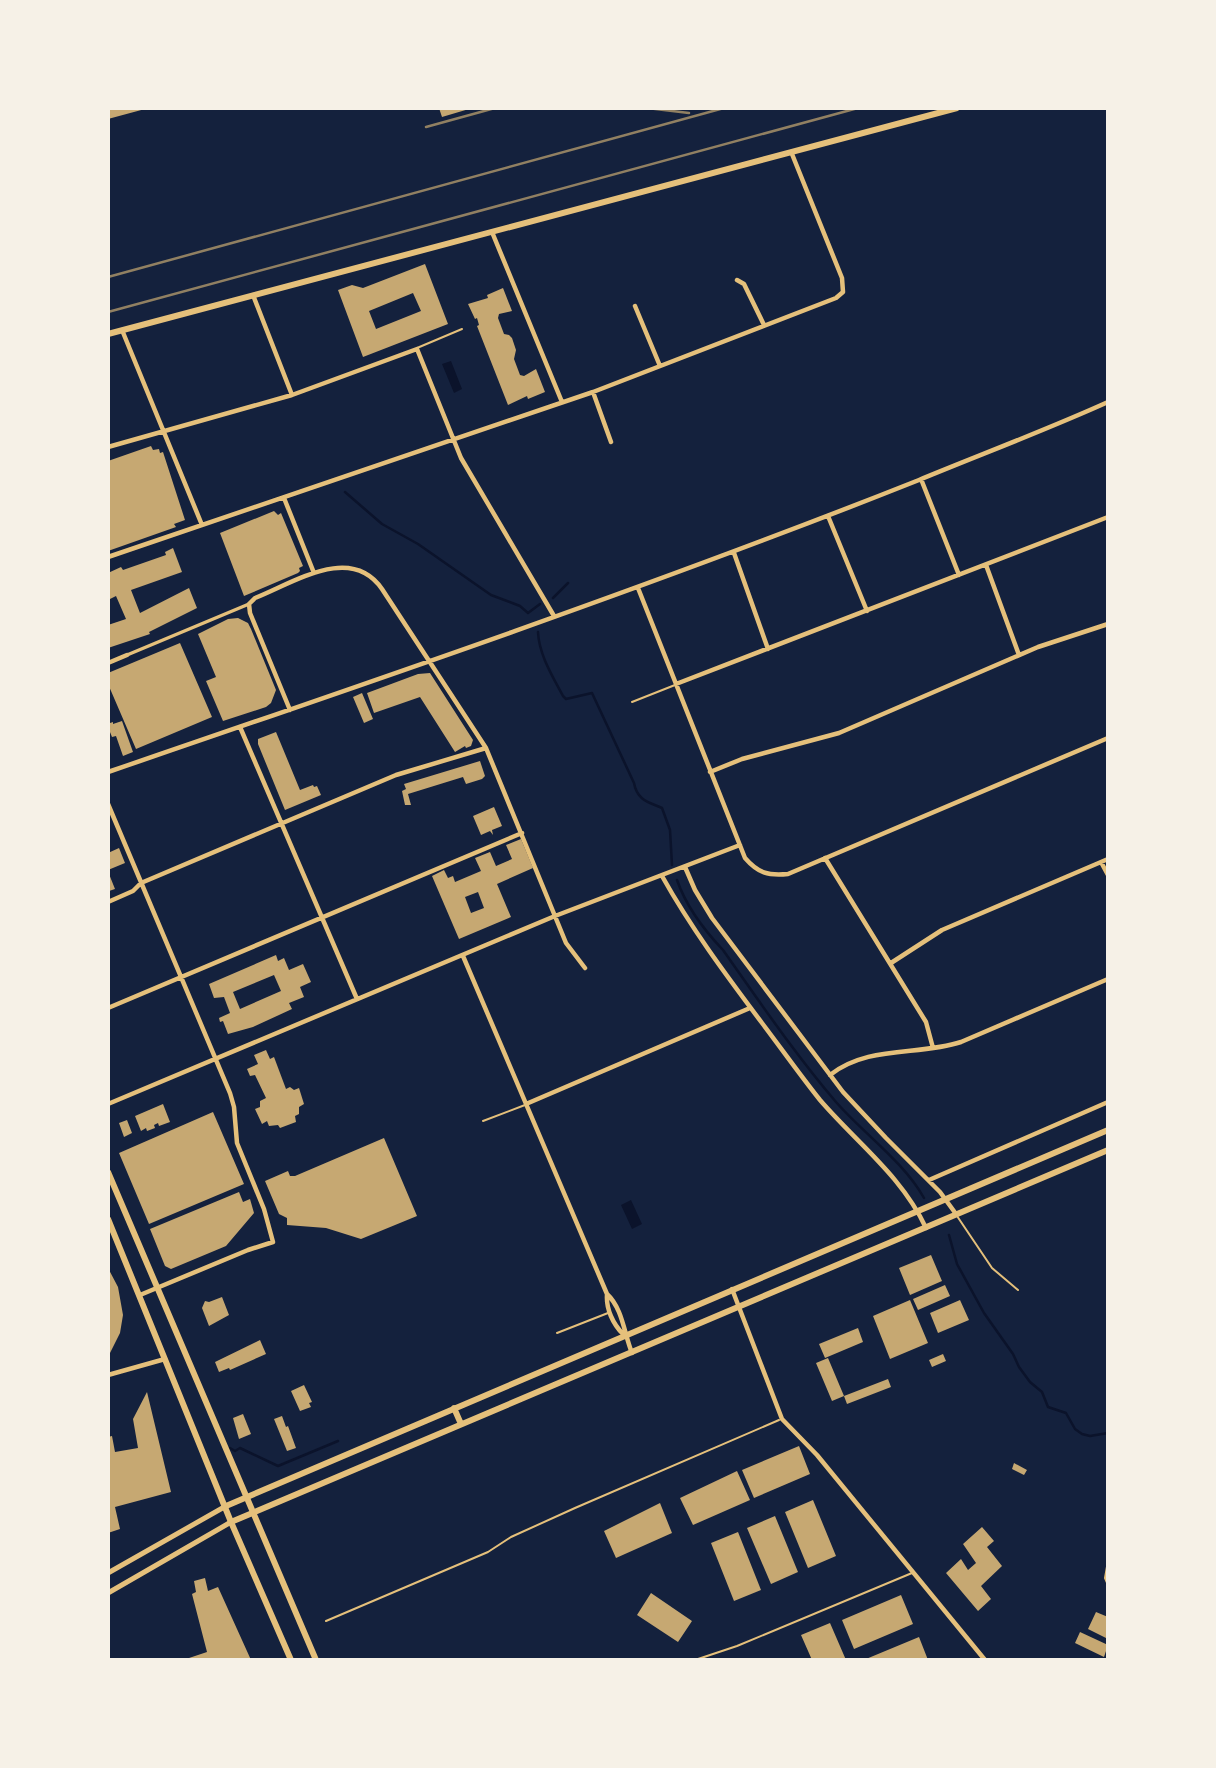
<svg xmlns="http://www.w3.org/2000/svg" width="1216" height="1768" font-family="'Asap Condensed',sans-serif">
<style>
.water{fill:#0b132b}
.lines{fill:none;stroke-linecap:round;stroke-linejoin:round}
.stream{stroke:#0b132b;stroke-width:2.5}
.building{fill:#c6a872;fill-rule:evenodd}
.service{stroke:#e5c07b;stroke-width:2}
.pedestrian{stroke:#e5c07b;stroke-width:3.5}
.minor{stroke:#e5c07b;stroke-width:4.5}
.tertiary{stroke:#e5c07b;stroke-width:5}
.secondary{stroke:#e5c07b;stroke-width:6}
.primary{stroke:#e5c07b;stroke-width:6}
.rail{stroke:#918062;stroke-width:2.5}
</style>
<rect width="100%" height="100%" fill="#14213d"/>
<path class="water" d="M451,361L462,389L454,393L442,364Z
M631,1200L642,1224L632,1229L621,1205Z"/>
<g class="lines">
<path class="stream" d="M345,492L382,524L418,544L491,595L520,606L528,613L540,604
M553,598L568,583
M538,632C539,655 553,677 563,696L566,699L592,693L634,783C637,800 648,802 662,808L670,830L672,865
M677,880C686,906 704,930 723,950C759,1001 795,1054 836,1102C864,1134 903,1161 924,1198
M949,1235L957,1264L984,1313L1013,1354L1019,1367L1030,1382L1042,1392L1048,1407L1066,1413L1075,1429L1082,1434L1090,1436L1108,1433
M230,1448L235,1451L240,1448L278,1466L338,1441"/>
</g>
<path class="building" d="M108,108H145V109L108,119Z
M439,108H469V109L442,117Z
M425,264L448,324L363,357L338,290L352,285L363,288ZM413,293L421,311L376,329L369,311Z
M503,288L512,311L499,314L498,318L504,334L509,335L512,338L516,350L514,359L520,375L524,376L536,369L545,392L528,399L527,396L508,405L477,326L479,325L477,318L475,319L468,304L488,298L487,295Z
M151,446L153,450L159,449L160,453L163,452L185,520L174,524L176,527L108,551V461Z
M274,511L278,515L281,513L303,566L299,568L300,571L298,573L244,596L220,533Z
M173,548L182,572L131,590L140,613L189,588L197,608L149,632L150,634L108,648V625L126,619L116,596L108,600V573L121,567L123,570L166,555L165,552Z
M238,618L248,623L251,629L276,690L271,703L266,707L223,721L206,681L216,677L198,634L228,619Z
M180,643L212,717L136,749L108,684V673Z
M430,673L473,740L471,746L466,748L465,746L455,752L420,697L374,713L367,693L418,674Z
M362,693L373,719L364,723L353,697Z
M122,721L133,752L123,756L116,736L112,737L108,727L110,723L113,722V724Z
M276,732L300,790L313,785L314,787L317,786L321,795L285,810L258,744V739Z
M480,761L485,776L482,779L466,784L463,777L408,794L411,805H405L402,791L406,789L404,784Z
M494,807L502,826L492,830L493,835L490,831L481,835L473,816Z
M521,839L533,868L497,884L511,917L459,939L432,876L444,870L448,878L453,876L455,882L481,871L475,858L490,852L496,866L512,859L506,845ZM478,892L484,908L471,913L465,897Z
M119,848L125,863L108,870V853Z
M109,874L115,889L109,891Z
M276,955L278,961L284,958L289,970L303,964L311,982L300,987L304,997L289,1003L292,1009L253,1027L228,1034L223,1021L220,1022L219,1018L230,1013L224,997L214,998L209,984ZM274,975L281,991L240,1009L233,992Z
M266,1050L270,1059L274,1057L286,1089L290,1087L294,1090L299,1088L304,1104L299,1107V1114L295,1116L296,1122L280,1128L278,1125L269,1126L267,1121L262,1124L255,1109L260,1107V1101L266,1098L255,1075L250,1076L247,1069L258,1064L254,1055Z
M163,1104L170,1122L159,1126L158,1123L154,1125L155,1128L147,1131L146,1128L141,1131L135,1116Z
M213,1112L244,1184L149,1224L119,1153Z
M127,1120L132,1133L124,1137L119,1123Z
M384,1138L417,1216L361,1239L326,1228L287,1225V1218L279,1214L265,1181L288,1171L290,1176H295Z
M239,1192L243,1202L250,1199L254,1213L226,1246L171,1269L165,1266L150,1229Z
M931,1255L942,1281L910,1295L899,1268Z
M108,1268L118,1287L123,1315L120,1333L108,1357Z
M945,1285L950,1296L918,1310L913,1299Z
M222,1297L229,1315L209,1326L202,1308L205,1301L209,1302Z
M910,1300L928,1343L890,1359L873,1316Z
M960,1300L969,1320L938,1333L930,1313Z
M858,1328L863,1342L825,1358L819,1344Z
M260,1340L266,1354L230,1370L229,1368L219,1372L215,1362Z
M943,1354L946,1361L932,1367L929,1360Z
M828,1358L844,1396L832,1401L816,1363Z
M888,1379L891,1387L847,1404L844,1396Z
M304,1385L312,1402L309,1403L311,1407L300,1411L291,1391Z
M147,1392L171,1492L115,1507L120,1529L108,1533V1437L112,1436L115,1452L138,1448L133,1419Z
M243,1414L251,1434L239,1439L233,1418Z
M282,1416L286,1427L288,1426L296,1448L287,1451L274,1419Z
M799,1446L810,1474L754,1498L742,1470Z
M1014,1463L1027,1470L1024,1475L1012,1469Z
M737,1471L750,1500L693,1525L680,1498Z
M813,1500L836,1556L808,1568L785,1512Z
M660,1503L672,1533L616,1558L604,1531Z
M775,1516L798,1572L771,1584L747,1528Z
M982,1527L994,1541L987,1547L1002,1566L981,1586L991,1599L978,1611L946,1573L961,1559L968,1570L976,1563L963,1544Z
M738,1532L761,1590L734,1601L711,1543Z
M205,1578L208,1591L218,1587L251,1660H183L207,1652L192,1594L196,1592L194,1581Z
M651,1593L692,1621L678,1642L637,1615Z
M901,1595L913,1624L854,1649L842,1620Z
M1096,1612L1108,1617V1639L1088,1629Z
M830,1623L846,1660H812L801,1635Z
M1080,1632L1108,1645L1104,1657L1075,1643Z
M919,1637L928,1660H866V1659Z"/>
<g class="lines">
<path class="service" d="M417,348L462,329
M632,702L675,685
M483,1121L525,1105
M957,1216L992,1268L1018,1290
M557,1333L608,1313
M1108,1561L1105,1578L1108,1585
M326,1621L488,1552L511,1537L575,1508L779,1420
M695,1660L737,1646L912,1573"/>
<path class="pedestrian" d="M127,655L249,604"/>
<path class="minor" d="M492,232L562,402
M737,280L744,284L764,325
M253,295L292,395
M635,306L660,366
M122,330L202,525
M593,392L611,442
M108,447L292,395L417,349L461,458L554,616
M921,479L959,575
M284,498L314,573
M828,516L867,611
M734,553L768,649
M108,557L593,392L836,298L843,292L842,278L792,154
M986,565L1019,655
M638,588L745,858C758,873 768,876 788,874L1108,738
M108,663L127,655
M676,684L1108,517
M290,710L250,613L249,604L255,598C295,582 351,544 382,589L486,748L566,943L585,968
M240,727L357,999
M108,772C380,679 652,586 919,480C982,454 1046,430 1108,402
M710,772L742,759L839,733L1038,647L1108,624
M108,804L230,1093L234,1107L237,1143L264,1209L273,1242L248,1250L140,1295
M825,858L926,1022L933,1048
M1101,862L1108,875
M685,867L695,890L712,918L843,1092L886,1138L940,1192L956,1214
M662,876C691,928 726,975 762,1023C781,1048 800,1075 820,1100C856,1142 902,1176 926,1228
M108,902L133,891L141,883L396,775L486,748
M463,956L607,1294C623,1309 624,1334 632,1353
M891,963L942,930L1108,859
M108,1008L522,833
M830,1075C868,1045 918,1056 961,1042L1108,979
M108,1104L555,916L740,845
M526,1104L750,1008
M929,1180L1108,1102
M732,1289L782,1419L817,1455L985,1660
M607,1295C606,1309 613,1324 623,1334
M108,1375L165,1359"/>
<path class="tertiary" d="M108,1573L226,1506
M108,1593L231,1522"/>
<path class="secondary" d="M108,334L957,108
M454,1408L461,1424
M226,1506L1108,1130
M231,1522L1108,1150"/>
<path class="primary" d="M108,1172L316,1660
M108,1219L231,1522L291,1660"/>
<path class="rail" d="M647,108L689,113
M426,127L495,108
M108,277L724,108
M108,312L858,108"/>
</g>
<rect width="1216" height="1768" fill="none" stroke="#f6f1e7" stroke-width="220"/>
</svg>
